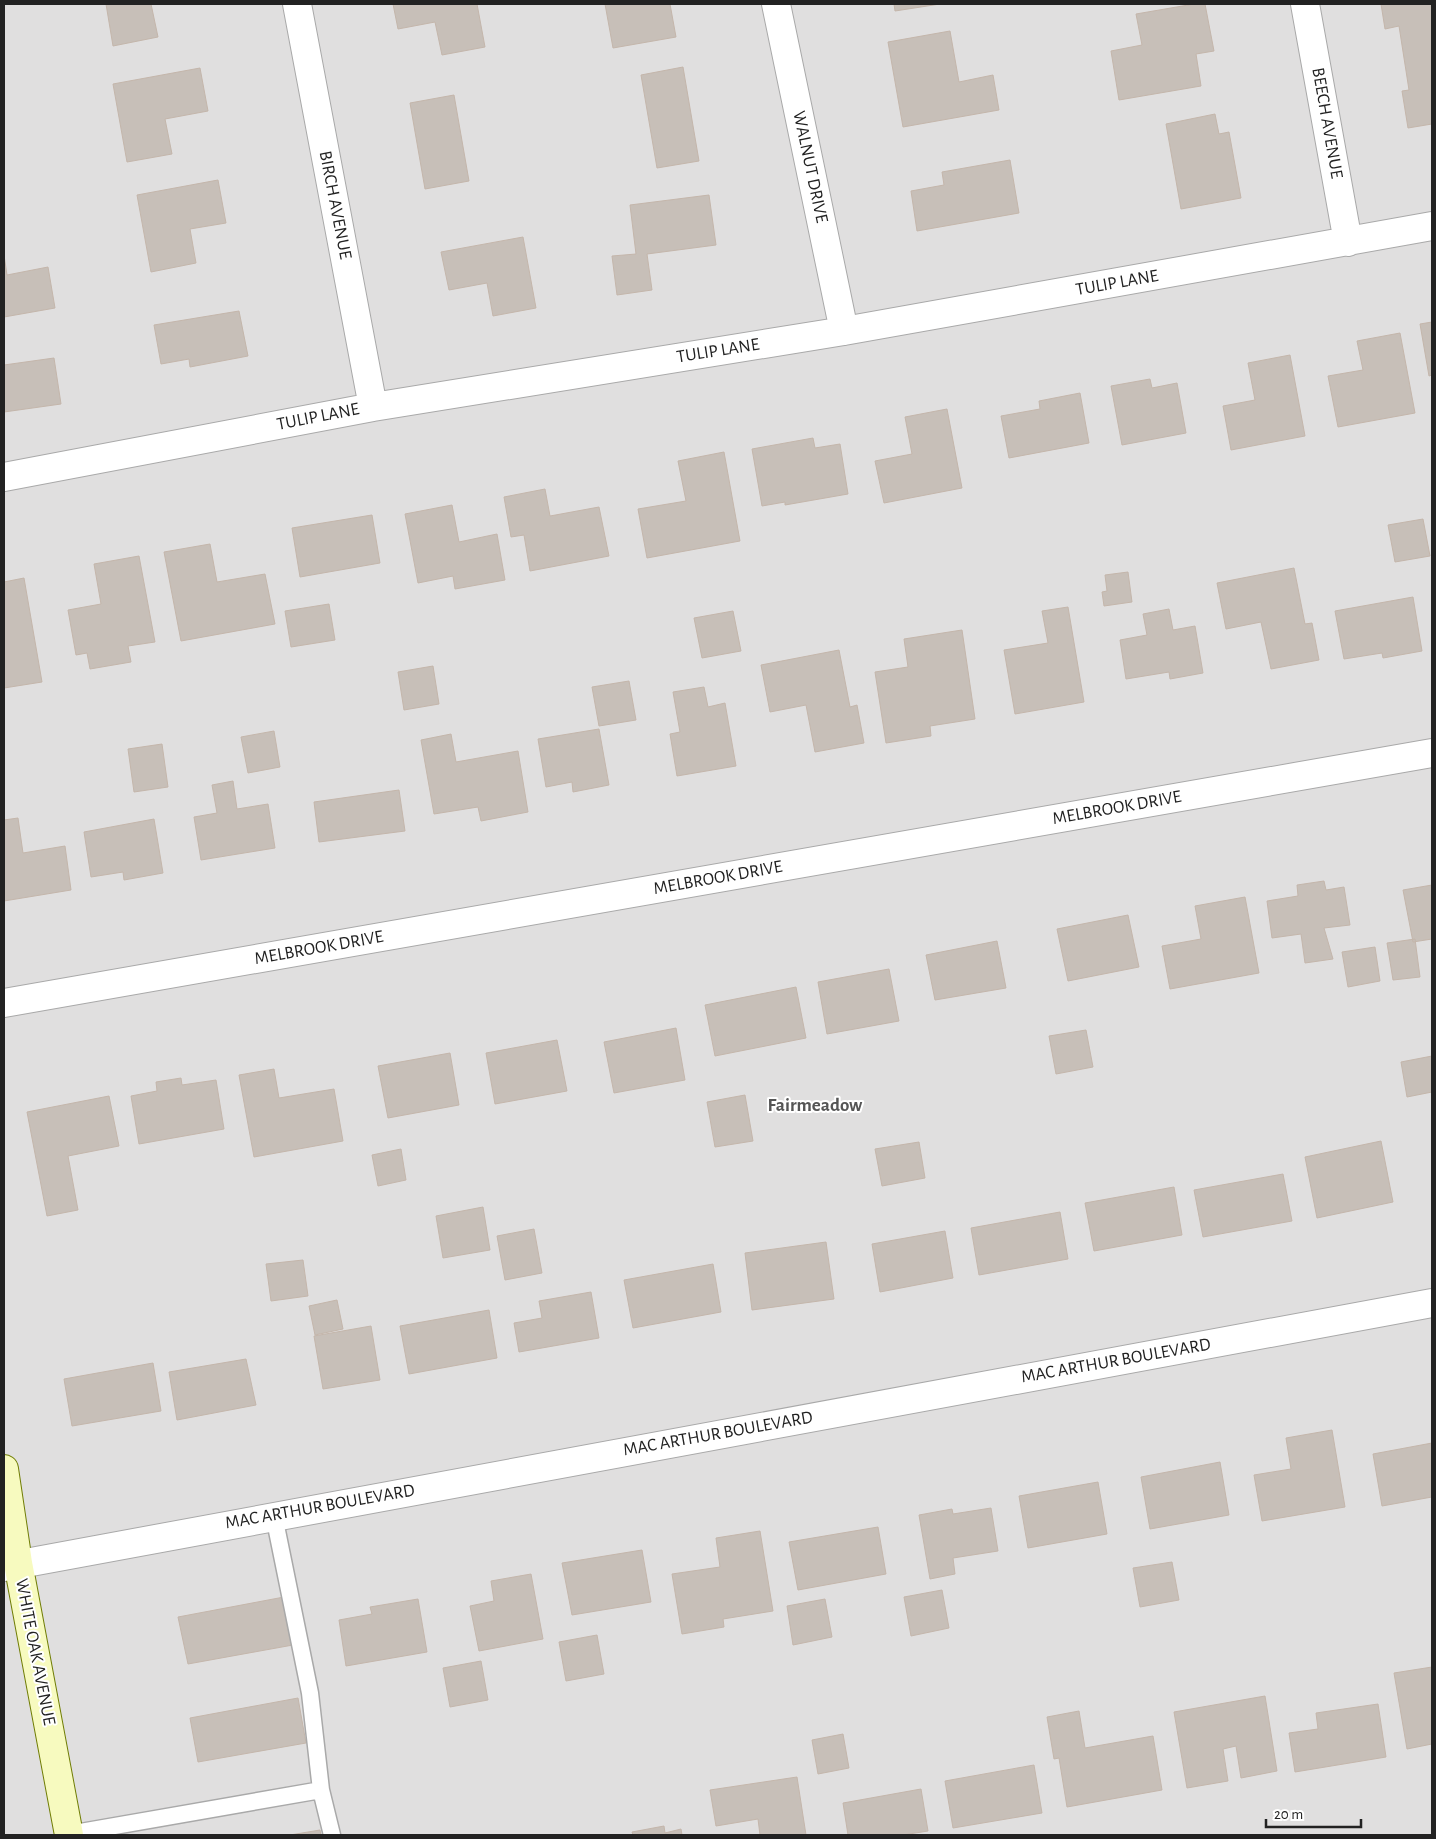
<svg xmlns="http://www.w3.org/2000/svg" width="1436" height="1839" font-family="'Alegreya Sans',sans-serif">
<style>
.residential{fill:#e0dfdf}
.building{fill:#c7bfb8;stroke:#c4b6ab}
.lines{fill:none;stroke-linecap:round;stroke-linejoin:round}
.lane-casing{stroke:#a9a9a9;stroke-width:19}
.street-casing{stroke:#a9a9a9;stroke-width:30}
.secondary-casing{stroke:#707d05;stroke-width:30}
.lane{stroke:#fff;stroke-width:16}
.street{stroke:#fff;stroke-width:28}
.secondary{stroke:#f7fabf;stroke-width:28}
.labels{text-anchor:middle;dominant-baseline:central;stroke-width:4;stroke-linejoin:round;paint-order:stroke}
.street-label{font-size:18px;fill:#222;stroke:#fff}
.neighbourhood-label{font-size:19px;font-weight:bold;fill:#555;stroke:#fff}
</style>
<rect width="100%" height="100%" fill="#f2efe9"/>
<path class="residential" d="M4,4H1432V1835H4Z"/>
<path class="building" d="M106,4H151L158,37L113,46Z
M393,4H477L485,47L442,55L435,22L398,29Z
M605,4H670L676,37L613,48Z
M894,4H940L895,11Z
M1194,4H1205L1214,51L1196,54L1201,86L1119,100L1111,51L1142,45L1136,14Z
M1381,4H1432V124L1408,128L1402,91L1409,90L1399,26L1385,29Z
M950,31L959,82L993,75L999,110L903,127L888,42Z
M683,67L699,161L657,168L641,75Z
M200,68L208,111L165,119L172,154L127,162L113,84Z
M454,95L469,181L425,189L410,103Z
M1215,114L1219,134L1229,132L1241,198L1181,209L1166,124Z
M1010,160L1019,213L917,231L911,191L944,185L942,172Z
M218,180L226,223L190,229L196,263L151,272L137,195Z
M709,195L716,245L647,254L652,290L617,295L612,256L636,254L630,205Z
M523,237L536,308L493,316L487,283L449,290L441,252Z
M4,255L7,275L48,267L55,308L4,317Z
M239,311L248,356L190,367L189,359L161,364L154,325Z
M1432,322V375L1429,376L1420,324Z
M1400,333L1415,413L1338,427L1328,376L1363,370L1357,341Z
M1290,355L1305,436L1231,450L1223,406L1255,400L1248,363Z
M54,358L61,404L4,412V365Z
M1150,379L1152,388L1177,383L1186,433L1122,445L1111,386Z
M1080,393L1089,443L1009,458L1001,416L1040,409L1039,401Z
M947,409L962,488L884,503L875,461L912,454L905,417Z
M813,438L815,448L840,444L848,494L785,505V502L762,506L752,449Z
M724,452L740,541L647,558L638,509L686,501L678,461Z
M545,489L550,516L599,507L609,556L530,571L524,535L511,537L504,497Z
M452,505L459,542L497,534L505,580L455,589L453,576L418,583L405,514Z
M372,515L380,563L300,577L292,528Z
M1423,519L1430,556L1395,562L1388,525Z
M210,544L217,582L265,574L275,624L181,641L164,552Z
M139,556L155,642L128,646L131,662L90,669L87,653L76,655L68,610L101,604L94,564Z
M1294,568L1305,624L1312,623L1319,660L1271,669L1261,622L1226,629L1217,583Z
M1128,572L1132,602L1104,606L1102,592L1107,591L1105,575Z
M24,578L42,682L4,688V582Z
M1413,597L1422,651L1383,658L1382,653L1344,659L1335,611Z
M329,604L335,640L291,647L285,611Z
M1068,607L1084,702L1015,714L1004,650L1048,643L1042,611Z
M1169,609L1173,630L1195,626L1203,673L1170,679L1169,672L1126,679L1120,640L1147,635L1143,614Z
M733,611L741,651L702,658L694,618Z
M962,630L975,719L930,726L931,736L886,743L875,672L908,667L904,639Z
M839,650L850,707L857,705L864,743L815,752L806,705L770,712L761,665Z
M433,666L439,704L404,710L398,672Z
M629,681L636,720L599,726L592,687Z
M704,687L708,707L725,703L736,766L677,776L670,734L680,732L673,692Z
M599,729L609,785L573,792L572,782L546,787L538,739Z
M274,731L280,767L248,773L241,737Z
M451,734L456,762L518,751L528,812L481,821L478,807L434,814L421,740Z
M162,744L168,787L134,792L128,749Z
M233,781L237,809L268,804L275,848L201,860L194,817L217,813L212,785Z
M399,790L405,831L319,842L314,802Z
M18,818L23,853L65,846L71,890L4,901V820Z
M154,819L163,873L124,880L123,872L91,877L84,832Z
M1324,881L1326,890L1344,887L1350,925L1324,928L1333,959L1305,963L1301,934L1272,938L1267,901L1298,896L1297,885Z
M1432,885V939L1413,942L1403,890Z
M1245,897L1259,973L1170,989L1162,946L1201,939L1195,906Z
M1128,915L1139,967L1068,981L1057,929Z
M1415,939L1420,977L1393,980L1387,943Z
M997,941L1006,988L935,1000L926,955Z
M1375,947L1380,981L1348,987L1342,952Z
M889,969L899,1021L827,1034L818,982Z
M796,987L806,1038L715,1056L705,1005Z
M676,1028L685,1080L614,1093L604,1042Z
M1086,1030L1093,1067L1056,1074L1049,1036Z
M557,1040L567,1091L495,1104L486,1053Z
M450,1053L459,1105L388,1118L378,1066Z
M1432,1056V1092L1407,1097L1401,1062Z
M274,1069L279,1098L334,1089L343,1141L254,1157L239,1075Z
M181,1078L182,1085L216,1080L224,1129L139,1144L131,1096L157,1091L156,1082Z
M745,1095L753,1141L715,1147L707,1102Z
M109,1096L119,1146L68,1156L78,1210L47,1216L27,1112Z
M1381,1141L1393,1202L1317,1218L1305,1157Z
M919,1142L925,1178L882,1186L875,1149Z
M401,1149L406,1180L378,1186L372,1155Z
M1283,1174L1292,1221L1203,1237L1194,1190Z
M1174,1187L1182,1235L1094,1251L1085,1203Z
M483,1207L490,1250L443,1258L436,1216Z
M1060,1212L1068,1259L979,1275L971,1228Z
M534,1229L542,1273L505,1280L497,1236Z
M945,1231L953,1278L880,1292L872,1244Z
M826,1242L834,1299L752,1310L745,1253Z
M303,1260L308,1296L271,1301L266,1264Z
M713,1264L721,1312L633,1328L624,1280Z
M591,1292L599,1338L519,1352L514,1323L542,1318L539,1301Z
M337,1300L343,1329L315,1335L309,1306Z
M489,1310L497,1358L409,1374L400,1326Z
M371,1326L380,1380L323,1389L314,1336Z
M246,1359L256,1405L177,1420L169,1372Z
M153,1363L161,1411L72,1426L64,1379Z
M1332,1430L1345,1507L1262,1521L1254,1475L1291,1469L1286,1438Z
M1432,1443V1497L1382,1506L1373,1454Z
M1220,1462L1229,1515L1150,1529L1141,1477Z
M1098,1482L1107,1534L1028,1548L1019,1496Z
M991,1508L998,1551L953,1558L955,1574L930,1579L919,1515L952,1509L953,1514Z
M878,1527L886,1574L798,1590L789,1542Z
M760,1531L773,1611L723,1619L724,1627L682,1634L672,1574L720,1567L716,1538Z
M642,1550L651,1602L572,1615L562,1563Z
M1172,1562L1179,1600L1140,1607L1133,1568Z
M531,1574L543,1639L479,1651L470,1606L494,1601L491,1581Z
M942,1590L949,1628L911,1636L904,1597Z
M284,1597L293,1645L188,1664L178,1617Z
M418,1599L427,1652L346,1666L339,1620L372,1614L370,1607Z
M825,1599L832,1637L793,1645L787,1606Z
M597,1635L604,1674L566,1681L559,1642Z
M481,1661L488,1700L450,1707L443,1668Z
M1432,1667V1744L1407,1749L1394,1673Z
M1265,1696L1277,1771L1241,1778L1236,1746L1223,1749L1228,1781L1187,1788L1174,1712Z
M298,1698L306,1743L198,1762L190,1718Z
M1378,1704L1386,1757L1295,1772L1289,1733L1318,1729L1316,1713Z
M1079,1711L1085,1748L1153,1736L1162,1790L1067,1807L1059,1758L1054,1759L1047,1717Z
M843,1734L849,1768L818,1774L812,1740Z
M1034,1765L1042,1813L953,1828L945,1781Z
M797,1777L806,1835H760L758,1819L716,1826L710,1790Z
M921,1789L928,1831L903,1835H848L843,1803Z
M664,1826L665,1833L681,1829L682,1835H633L632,1832Z
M320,1830L321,1835H290Z"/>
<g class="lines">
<g class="lane-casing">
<path id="lane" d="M321,1790L332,1835
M69,1834L321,1790L310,1693L274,1516"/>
</g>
<g class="street-casing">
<path id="street" d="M297,4L373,407
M776,4L844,331
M1305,4L1348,242
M4,477L373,407L844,331L1432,226
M4,1003L1432,753
M4,1567L1432,1303"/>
</g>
<g class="secondary-casing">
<path id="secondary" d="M4,1469L18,1563L69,1835"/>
</g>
<use href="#lane" class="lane"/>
<use href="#street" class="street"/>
<use href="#secondary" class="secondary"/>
</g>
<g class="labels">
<g class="street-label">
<text transform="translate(1327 123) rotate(80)">BEECH AVENUE</text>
<text transform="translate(810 167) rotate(78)">WALNUT DRIVE</text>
<text transform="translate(335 205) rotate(79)">BIRCH AVENUE</text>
<text transform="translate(1117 283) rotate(-10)">TULIP LANE</text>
<text transform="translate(718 351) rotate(-9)">TULIP LANE</text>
<text transform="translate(318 417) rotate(-11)">TULIP LANE</text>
<text transform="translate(1117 808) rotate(-10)">MELBROOK DRIVE</text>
<text transform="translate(718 878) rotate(-10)">MELBROOK DRIVE</text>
<text transform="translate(319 948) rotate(-10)">MELBROOK DRIVE</text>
<text transform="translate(1116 1361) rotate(-10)">MAC ARTHUR BOULEVARD</text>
<text transform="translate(718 1434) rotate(-10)">MAC ARTHUR BOULEVARD</text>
<text transform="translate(320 1507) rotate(-10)">MAC ARTHUR BOULEVARD</text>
<text transform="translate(35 1652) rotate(79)">WHITE OAK AVENUE</text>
</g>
<g class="neighbourhood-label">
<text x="815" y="1105">Fairmeadow</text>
</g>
</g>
<rect width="1436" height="1839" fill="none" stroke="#222222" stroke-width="10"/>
<path d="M1266 1819v8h95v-8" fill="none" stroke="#222222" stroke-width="2.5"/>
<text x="1274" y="1819" font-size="15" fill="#222222" stroke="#ffffff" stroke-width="4" paint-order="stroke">20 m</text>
</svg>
